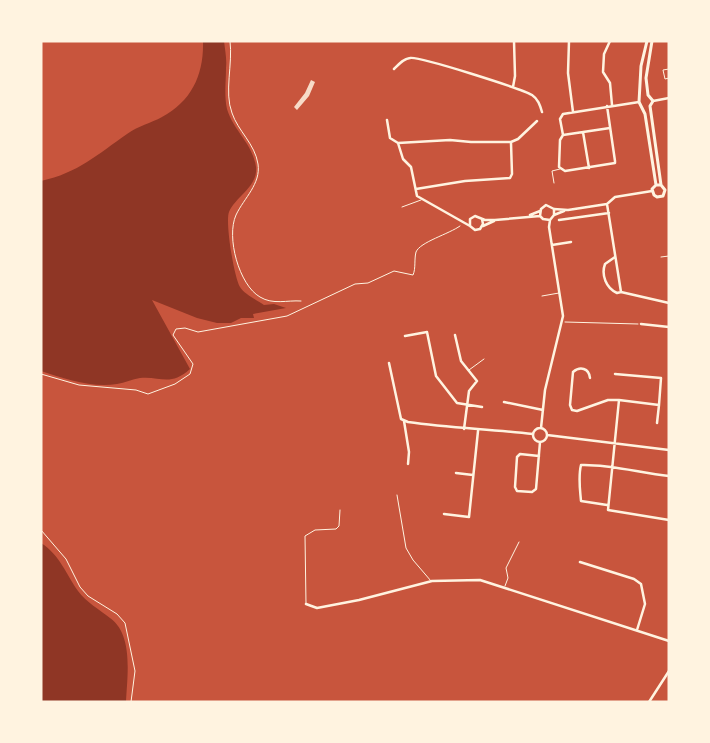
<svg xmlns="http://www.w3.org/2000/svg" width="710" height="743" font-family="'Public Sans',sans-serif">
<style>
.water{fill:#8f3625}
.building{fill:#f7dbc8}
.lines{fill:none;stroke-linecap:round;stroke-linejoin:round}
.path{stroke:#fff3e0;stroke-width:1}
.service{stroke:#fff3e0;stroke-width:1}
.minor{stroke:#fff3e0;stroke-width:2.5}
.tertiary{stroke:#fff3e0;stroke-width:3}
</style>
<rect width="100%" height="100%" fill="#c8553d"/>
<path class="water" d="M203,41H224C225,50 227,59 226,68C226,82 224,95 227,109C233,130 253,144 256,167C258,187 236,196 229,212C225,222 234,277 240,287C244,294 257,300 264,305L274,304L286,308L253,314L254,318H241L231,323H217L197,318L152,300L190,369C170,387 161,376 140,378C132,379 125,383 117,384C92,388 65,379 41,371V181C78,173 98,154 127,134C138,126 151,123 162,117C192,101 204,74 203,41Z
M41,543C60,555 66,574 78,591C86,602 100,610 110,618C134,635 127,677 126,702H41Z"/>
<path class="building" d="M311,80L315,82L309,96L297,110L294,107L305,93Z"/>
<g class="lines">
<path class="path" d="M230,41C233,64 224,92 232,113C238,131 255,144 258,164C261,184 244,198 236,215C226,237 239,285 260,297C273,305 287,300 301,301
M669,69L663,70L665,79L669,78
M661,257L669,256
M565,322L638,324
M41,374L79,385L136,390L148,394L175,384L190,374L193,364L173,335L176,329L185,328L198,332L287,316L355,284L368,283L394,271L413,275C416,268 414,260 416,252C420,242 449,234 460,226
M41,530L66,559L80,587L88,596L117,614L125,623L135,671L131,702"/>
<path class="service" d="M554,183L552,171L560,169
M402,207L421,200
M542,296L559,293
M469,370L484,359
M397,495L406,548L413,560L431,581
M505,586L508,578L506,568L519,542
M306,604L305,536L315,530L336,529L339,526L340,510"/>
<path class="minor" d="M569,41L568,73L573,112
M610,41L604,54L603,72L610,83L612,105
M394,69C399,64 403,59 410,58C419,56 522,89 532,95C538,99 540,105 542,112
M513,87L515,76L514,41
M653,101L669,98
M607,106L615,161V163L565,171L559,167L560,140L563,135L610,128
M387,120L390,138L398,143L403,159L411,167L417,196L470,226
M583,132L589,168
M563,135L560,119L563,114L639,102
M398,143L450,140L471,142H511L518,139L537,121
M416,189L465,181L510,178L512,174L511,143
M607,204L621,292L669,303
M554,209V215L550,220L543,219L540,216L541,209L546,205L554,209L568,210L607,204L615,197L652,191
M530,215L540,211
M554,215L564,211
M482,219L483,224L480,229L475,230L470,226V219L475,216L485,220H495L540,216
M559,220L609,213
M483,226L494,221
M552,245L571,242
M615,257L605,264C601,275 606,288 617,293L621,292
M641,324L669,327
M455,335L461,361L477,381L469,391L464,429
M405,336L427,332L436,376L457,403L482,407
M389,363L401,419L408,422C450,428 491,429 533,434
M615,374L661,378L659,405L619,400
M590,378C589,368 580,366 573,372L570,405L572,410L577,411L608,400H619L608,510L669,520
M504,402L543,410
M404,421L409,452L408,464
M657,423L659,405
M541,428L545,390L563,316L549,227L550,220
M533 435a7 7 0 1 1 14 0a7 7 0 1 1-14 0Z
M547,435L669,450
M539,456L520,454L517,457L515,487L517,491L532,492L536,489L540,442
M456,473L473,475
M607,505L581,501C580,489 578,477 581,465C610,464 640,473 669,476
M444,514L469,517L478,431
M580,562L634,579L641,584L645,604L637,630
M306,604L317,608L359,600L432,581L480,580L669,641
M649,702L669,671"/>
<path class="tertiary" d="M647,41L641,66L639,102L645,114L656,185
M652,41L646,78L648,95L653,101L650,106L651,113L661,185L665,190L663,196L657,197L654,195L652,189L656,185H661"/>
</g>
<rect width="710" height="743" fill="none" stroke="#fff3e0" stroke-width="85"/>
</svg>
